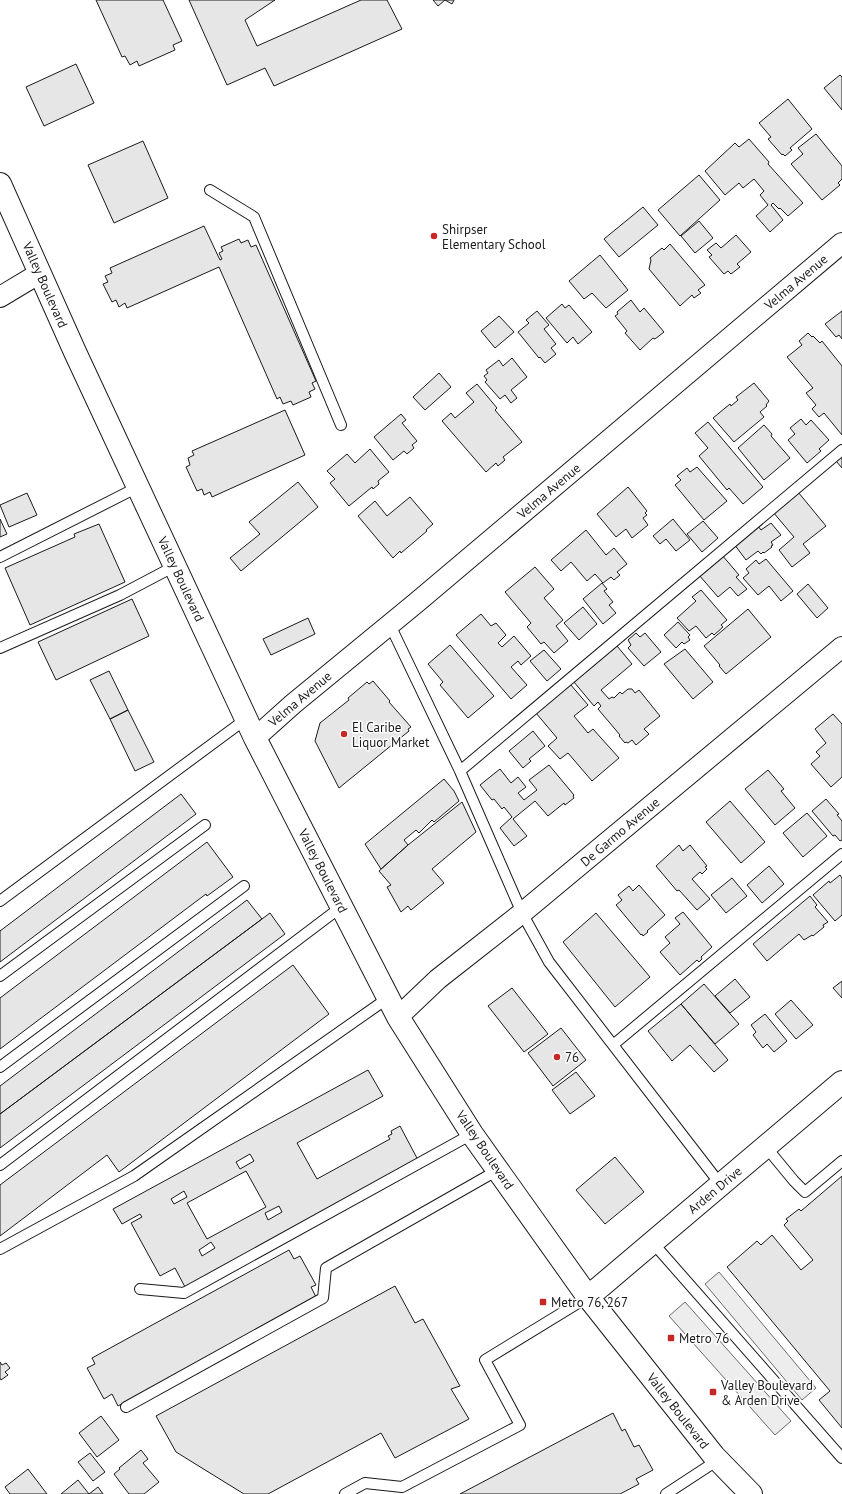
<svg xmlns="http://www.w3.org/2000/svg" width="842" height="1494" font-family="'PT Sans',sans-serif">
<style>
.built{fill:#ededed;stroke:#6a6a6a}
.building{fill:#e6e6e6;stroke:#1a1a1a;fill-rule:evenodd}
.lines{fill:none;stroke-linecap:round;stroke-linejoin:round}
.service-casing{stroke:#1a1a1a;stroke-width:12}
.minor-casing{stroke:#1a1a1a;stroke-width:22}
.tertiary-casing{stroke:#1a1a1a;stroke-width:24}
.primary-casing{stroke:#1a1a1a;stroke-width:24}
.service{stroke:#fff;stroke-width:10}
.minor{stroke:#fff;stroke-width:20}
.tertiary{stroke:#fff;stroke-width:22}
.primary{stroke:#fff;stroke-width:22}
.poi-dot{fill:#c62828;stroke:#fff;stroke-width:1.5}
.labels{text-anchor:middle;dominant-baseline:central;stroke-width:3;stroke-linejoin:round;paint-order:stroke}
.poi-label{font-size:13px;fill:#1a1a1a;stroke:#fff;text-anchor:start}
.street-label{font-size:13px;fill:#1a1a1a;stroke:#fff}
</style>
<rect width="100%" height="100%" fill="#fff"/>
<path class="built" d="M719,1272L816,1388L802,1400L705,1284Z
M685,1302L791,1421L775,1435L669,1316Z"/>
<path class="building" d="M96,0H163L182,41L173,45L175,50L139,66L137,61L130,65L125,56L122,57Z
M189,0H275L245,20L257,46L361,0H387L402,29L274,86L265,68L227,85Z
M433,0H454L452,4L445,0L438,6Z
M76,64L94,103L44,126L26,87Z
M840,75L842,77V110L824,88Z
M788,99L812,129L790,148L792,150L785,156L783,154L782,155L768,139L771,137L759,123Z
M816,134L842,166V179L838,183L840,185L822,200L791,164L803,154L798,148Z
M749,139L769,162L768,164L803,203L788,216L780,208L779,209L773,203L771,205L783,220L770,232L756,216L768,205L760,195L764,191L754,179L743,188L739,183L725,195L705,171L735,143L739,147Z
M143,141L168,198L114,223L88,165Z
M699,175L720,200L680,236L658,210Z
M643,207L658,225L619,257L604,239Z
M699,221L713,238L695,253L681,236Z
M204,226L220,260L222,259L219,253L223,251L221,247L239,239L241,243L248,240L251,247L256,245L316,381L312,383L315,389L309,392L311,397L293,405L291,401L283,404L280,397L277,399L219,267L127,308L125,303L119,307L116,300L112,302L103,284L108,282L105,276L112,273L110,268Z
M736,235L751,252L737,264L740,267L731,274L728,271L724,274L709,257L712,255L707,250L716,243L721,248Z
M670,244L705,285L698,290L701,293L694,298L692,295L680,306L649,269L651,260L650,258L662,248L664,250Z
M600,255L628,290L606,308L592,293L584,299L569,281Z
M631,300L640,312L644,308L664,332L655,339L653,338L640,350L625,333L627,331L615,316L618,314L617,312Z
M562,304L565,308L569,305L592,332L578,344L573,337L567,343L546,318Z
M537,311L549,325L544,329L556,344L551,348L556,354L545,363L540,357L539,358L518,332L529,323L526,320Z
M842,311V339L839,335L836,337L825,324Z
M499,316L514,332L495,348L481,331Z
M808,333L812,337L813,336L820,343L822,341L842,366V435L824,413L819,417L812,409L816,405L806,393L813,388L787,357L802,345L799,341Z
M512,358L527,377L511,390L517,398L511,403L505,395L500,399L485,382L487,380L484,376L488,373L486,370L499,360L503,366Z
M439,373L451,387L425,410L413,397Z
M754,383L769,401L766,405L767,406L760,412L764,417L734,442L713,418L730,404L731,406L738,400L736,397Z
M477,384L497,408L495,410L522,442L503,457L505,460L498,466L496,463L486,472L442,421L451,413L455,418L474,402L466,393Z
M285,410L305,455L212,497L210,492L204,495L202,489L197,491L186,467L190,465L188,458L194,455L192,451Z
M401,414L406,420L402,423L417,441L412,445L414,448L407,454L404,451L393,460L374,437Z
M801,419L806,425L811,420L829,440L819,449L821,451L807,463L788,440L795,434L790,428Z
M708,422L763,487L743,504L729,488L727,490L699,456L708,448L695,433Z
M764,425L772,434L771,436L790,458L764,480L738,448Z
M370,449L389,472L378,481L379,484L373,489L372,487L349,506L330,483L335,479L327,471L347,454L355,463Z
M842,456V468L836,461Z
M697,467L727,501L704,520L675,485L681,480L677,476L687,468L690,472Z
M298,482L318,507L241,571L230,558L260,534L249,522Z
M628,487L647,511L645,513L647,515L643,518L648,525L632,538L626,529L616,537L597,514Z
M798,492L826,526L803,544L810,553L792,567L779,550L794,537L773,512Z
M27,493L37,515L9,527L0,505Z
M410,497L433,524L426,530L427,531L401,553L400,551L393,558L358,516L375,501L387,516Z
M0,519L7,534L0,537Z
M673,519L690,540L676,551L666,539L660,544L653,536Z
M703,521L718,538L702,552L687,534Z
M771,523L781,535L771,542L773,545L771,546L772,547L764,553L763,552L761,554L758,551L746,560L734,544L758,526L761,530Z
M99,524L125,582L30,625L5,568L75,537L74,534Z
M586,530L606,555L614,548L627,564L617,572L620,575L614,580L611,577L603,583L595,574L587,581L571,562L561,571L551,560Z
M722,555L739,575L736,577L747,589L738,596L730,587L718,597L699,575Z
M766,559L793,591L781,601L769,586L758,595L743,578L749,573L746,569L756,560L759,564Z
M535,567L554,589L544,598L563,620L556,626L568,641L554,653L544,642L541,644L527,627L531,623L505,592Z
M602,583L607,589L604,591L613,602L609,605L616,613L603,624L583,599Z
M808,584L828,608L817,618L797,594Z
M701,590L727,620L721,625L723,627L714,635L712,633L706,638L696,626L689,631L677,618L696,601L692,597Z
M132,599L149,636L56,680L38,642Z
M583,607L597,624L579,640L564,623Z
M748,609L771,637L726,674L719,666L720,665L704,646Z
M481,614L491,626L496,623L506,635L498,643L502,647L514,636L531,656L521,665L518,661L511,667L527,685L511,699L456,635Z
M308,618L315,634L271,655L263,639Z
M678,622L690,635L688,637L690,640L684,644L682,642L676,648L664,635Z
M636,633L640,637L645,633L661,652L644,666L628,648L631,645L628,640Z
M450,645L494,696L468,718L440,685L443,682L428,664Z
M617,646L632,664L601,690L609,699L612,697L614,698L620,692L622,694L628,689H632L635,693L639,690L660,716L644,729L649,734L636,745L632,740L628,743L626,742L625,743L619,736L620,735L598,709L601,706L598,702L594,706L574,682Z
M685,649L713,682L693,699L664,664Z
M544,650L561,669L547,681L530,661Z
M109,671L128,710L110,719L90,680Z
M373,681L390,701L389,702L411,727L408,729L409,731L339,788L315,741L320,723L349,700L348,698L367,682L369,684Z
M570,684L588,705L574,716L588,733L593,729L619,758L592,781L568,753L560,759L548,746L557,738L536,713Z
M128,710L154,762L135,771L110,719Z
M833,714L842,724V777L831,787L811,764L820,756L816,752L826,743L815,729Z
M533,731L545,746L529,759L531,761L523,768L509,751Z
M549,765L574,795L573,796L574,798L565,805L564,803L548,816L535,801L513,819L527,836L514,846L500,828L512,817L504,807L502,809L494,799L492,800L480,785L500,769L511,783L518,777L526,787L518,793L524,800L537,790L529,780Z
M768,770L784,789L781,791L795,808L775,825L745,789Z
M444,779L454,791L459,801L434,822L432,820L419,833L416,830L404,840L408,845L381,869L365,844Z
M181,794L196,814L0,962V931Z
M826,799L839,814L837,815L842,821V840L840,841L835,835L833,836L812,811Z
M730,801L765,842L741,863L706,822Z
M462,802L476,832L432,869L444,883L411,910L408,906L401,912L387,887L391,885L379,871L408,845Z
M807,813L827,836L803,857L783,833Z
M207,842L233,877L207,896L206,894L0,1049V998Z
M679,845L683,851L690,845L707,866L705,867L707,869L702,874L700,872L692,879L710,899L697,910L679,890L677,891L656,866Z
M769,866L784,884L762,903L747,885Z
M840,875L842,878V915L835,921L813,895L829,881L830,883Z
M732,878L747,896L726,913L711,895Z
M639,885L665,915L647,931L648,932L643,936L642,934L641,935L616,905L622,900L618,895L629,886L633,891Z
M810,896L817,905L815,907L828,922L823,925L824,927L813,936L812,935L804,940L799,934L767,961L753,944Z
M247,900L262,919L0,1114V1086Z
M683,912L712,947L701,957L702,959L699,962L697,960L680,975L660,952L670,943L665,937L680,924L675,918Z
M270,913L285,934L0,1148V1114Z
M596,913L650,977L615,1007L563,942Z
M293,965L329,1014L119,1172L107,1155L0,1236V1185Z
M735,979L750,997L730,1013L715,996Z
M842,981V998L833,988Z
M704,984L739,1024L715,1044L681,1004Z
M512,988L548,1034L524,1052L488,1006Z
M791,1000L813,1025L796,1039L775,1014Z
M681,1004L728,1060L714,1072L690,1045L672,1061L648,1031Z
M765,1014L787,1041L774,1052L767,1044L763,1048L753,1035L756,1032L751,1025Z
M561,1028L586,1060L553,1086L528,1053Z
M368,1070L383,1096L297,1143L317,1179L390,1139L388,1136L392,1134L391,1131L400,1126L418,1160L185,1287L175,1268L160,1276L131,1223L142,1217L140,1214L122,1224L113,1209ZM250,1154L254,1161L240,1169L236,1162ZM246,1171L266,1207L207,1239L187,1203ZM184,1191L187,1197L174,1204L171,1199ZM279,1206L282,1212L268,1220L265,1213ZM211,1242L215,1248L202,1256L199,1250Z
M576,1072L595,1096L570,1114L552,1090Z
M615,1157L644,1192L605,1224L576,1190Z
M842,1176V1428L819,1400L830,1391L727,1267L757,1241L761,1245L772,1235L801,1270L813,1260L784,1225L788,1221L786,1219L799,1209L801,1211Z
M289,1250L294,1259L300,1256L316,1285L311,1287L316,1297L314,1298L118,1406L112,1394L104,1399L87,1368L95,1364L92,1358Z
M395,1286L415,1323L423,1319L460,1386L451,1389L469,1419L395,1458L381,1433L268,1494H244L176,1452L156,1416Z
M0,1362L2,1365L6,1363L10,1368L5,1372L8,1375L1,1380L0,1378Z
M613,1413L622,1431L625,1429L634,1447L639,1445L653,1470L636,1479L639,1484L620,1494H460Z
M101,1416L119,1440L97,1457L79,1433Z
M141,1450L148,1459L143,1463L159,1482L144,1494H129L114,1474L120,1469L119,1468Z
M90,1453L105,1472L93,1481L78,1462Z
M28,1469L47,1494H10L5,1487Z
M78,1480L89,1494L98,1487L103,1494H61Z"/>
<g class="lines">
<g class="service-casing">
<path id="service" d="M210,190L254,217L341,425
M0,557L138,487
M390,625L460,771L522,913L549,962L721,1185
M0,648L120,595L175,566
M460,771L842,450
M0,901L246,719
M0,976L205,825
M613,1045L842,854
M0,1067L244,886
M766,1147L794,1181L805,1192L842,1161
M0,1165L341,907
M653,1243L842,1458
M0,1249L134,1176L388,998
M140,1289L184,1293L472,1134
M126,1407L323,1298L326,1268L498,1170
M345,1494L365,1483L402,1487L520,1425L485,1360L588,1297
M666,1494L718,1460"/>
</g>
<g class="minor-casing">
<path id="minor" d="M0,297L40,273
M255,738L293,704L416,603L842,243
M398,1017L438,979L522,913L842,647"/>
</g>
<g class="tertiary-casing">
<path id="tertiary" d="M588,1297L842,1082"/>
</g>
<g class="primary-casing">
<path id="primary" d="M0,184L75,352L255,738L398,1017L472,1134L588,1297L714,1456L751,1494"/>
</g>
<use href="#service" class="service"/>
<use href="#minor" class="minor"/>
<use href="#tertiary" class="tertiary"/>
<use href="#primary" class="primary"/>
</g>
<g class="poi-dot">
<circle cx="434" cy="236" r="4"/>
<circle cx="344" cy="734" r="4"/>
<circle cx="557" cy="1057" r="4"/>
<rect x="539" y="1298" width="8" height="8" rx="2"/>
<rect x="667" y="1334" width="8" height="8" rx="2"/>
<rect x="709" y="1388" width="8" height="8" rx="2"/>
</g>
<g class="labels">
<g class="poi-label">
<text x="442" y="229">Shirpser<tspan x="442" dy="15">Elementary School</tspan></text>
<text x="352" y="727">El Caribe<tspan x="352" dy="15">Liquor Market</tspan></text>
<text x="565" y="1057">76</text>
<text x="551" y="1302">Metro 76, 267</text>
<text x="679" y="1338">Metro 76</text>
<text x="721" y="1385">Valley Boulevard<tspan x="721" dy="15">&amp; Arden Drive</tspan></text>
</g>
<g class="street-label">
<text transform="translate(796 282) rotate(-40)">Velma Avenue</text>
<text transform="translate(45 285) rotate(66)">Valley Boulevard</text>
<text transform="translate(549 491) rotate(-40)">Velma Avenue</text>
<text transform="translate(181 579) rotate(65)">Valley Boulevard</text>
<text transform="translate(300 699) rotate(-40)">Velma Avenue</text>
<text transform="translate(620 832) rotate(-40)">De Garmo Avenue</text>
<text transform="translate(323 871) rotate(63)">Valley Boulevard</text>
<text transform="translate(485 1150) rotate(56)">Valley Boulevard</text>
<text transform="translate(715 1190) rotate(-40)">Arden Drive</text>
<text transform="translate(678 1411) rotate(52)">Valley Boulevard</text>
</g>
</g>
</svg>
